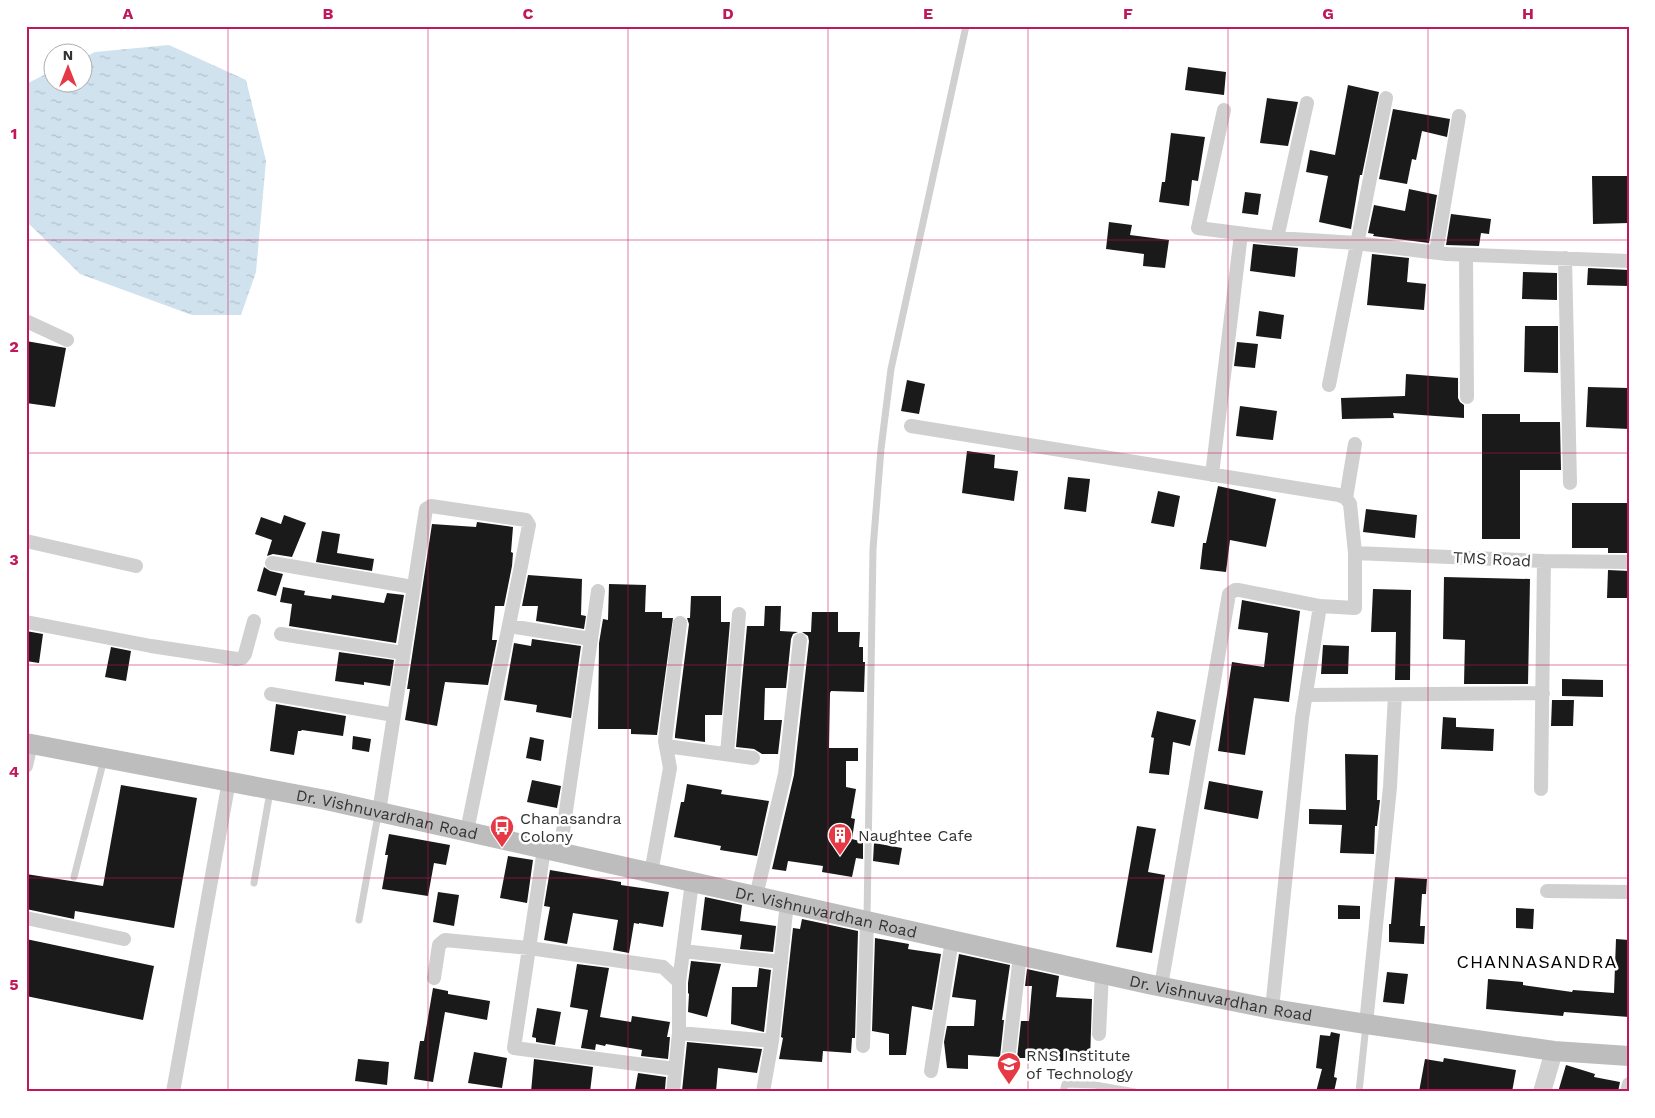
<svg xmlns="http://www.w3.org/2000/svg" width="1655" height="1118" font-family="'Work Sans',sans-serif">
<style>
.grass{fill:url(#grass-dots)}
.water{fill:url(#water-ripples)}
.building{fill:#1a1a1a}
.lines{fill:none;stroke-linecap:round;stroke-linejoin:round}
.service{stroke:#d0d0d0;stroke-width:7}
.minor{stroke:#d0d0d0;stroke-width:14}
.tertiary{stroke:#d0d0d0;stroke-width:18}
.secondary{stroke:#bdbdbd;stroke-width:20}
.grid{fill:none;stroke:#c2185b;stroke-width:1;stroke-opacity:0.55}
.labels{text-anchor:middle;dominant-baseline:central;stroke-width:5;stroke-linejoin:round;paint-order:stroke}
.street-label{font-size:16px;fill:#333;stroke:#fff}
.poi-label{font-size:16px;fill:#333;stroke:#fff;text-anchor:start}
.neighbourhood-label{font-size:18px;letter-spacing:1px;fill:#000;stroke:#fff}
.neatline{fill:none;stroke:#c2185b;stroke-width:2}
.grid-label{font-size:16px;text-anchor:middle;font-weight:bold;fill:#c2185b}
</style>
<defs>
<pattern id="grass-dots" width="8" height="8" patternUnits="userSpaceOnUse" patternTransform="scale(1.25)"><rect width="8" height="8" fill="#e6ecdf"/><path d="M2 2h.1M6 6h.1" fill="none" stroke="#c6cbc0" stroke-width="1.8" stroke-linecap="round"/></pattern>
<pattern id="water-ripples" width="26" height="14" patternUnits="userSpaceOnUse" patternTransform="scale(1.25)"><rect width="26" height="14" fill="#cfe2ee"/><path d="M2 4q2-2 4 0t4 0M15 11q2-2 4 0t4 0" fill="none" stroke="#b2c2cd"/></pattern>
</defs>
<rect width="100%" height="100%" fill="#fff"/>
<path class="grass" d="M1050,1090V1092H952V1091Z"/>
<path class="water" d="M169,45L246,80L266,161L256,272L241,315H192L80,274L26,221V84L52,71V82H82L83,58L95,52Z"/>
<path class="building" d="M1188,67L1226,72L1224,95L1185,90Z
M1348,85L1379,92L1362,175H1360L1351,229L1319,222L1328,176L1306,172L1310,150L1335,155Z
M1267,98L1298,102L1288,146L1260,143Z
M1393,109L1450,119L1447,137L1422,131L1416,160L1412,159L1407,184L1379,179Z
M1171,133L1205,137L1198,181L1192,180L1189,206L1159,202L1162,182H1165Z
M1592,176H1629V223L1593,224Z
M1409,189L1437,195L1429,243L1373,236L1374,234L1368,233L1374,205L1405,211Z
M1245,192L1261,194L1258,215L1242,213Z
M1451,214L1491,219L1489,234L1481,233L1479,246L1446,245Z
M1109,222L1132,225L1130,235L1169,240L1165,268L1143,266L1144,254L1106,249Z
M1253,244L1298,248L1295,277L1250,271Z
M1372,254L1409,258L1407,282L1426,284L1424,310L1367,305Z
M1588,268L1629,270V286L1587,285Z
M1523,272L1557,273V300L1522,299Z
M1259,311L1284,315L1281,339L1256,336Z
M1525,326H1558V373L1524,372Z
M26,341L66,348L55,407L26,403Z
M1237,342L1258,344L1255,368L1234,366Z
M1406,374L1458,378V398L1460,402L1464,405V418L1393,413L1394,418L1342,419L1341,398L1405,396Z
M907,380L925,384L919,414L901,411Z
M1588,387L1629,388V429L1586,427Z
M1240,406L1277,411L1273,440L1236,436Z
M1482,414H1520V422H1560L1561,470H1520V539H1482Z
M967,451L995,455L994,468L1018,471L1014,501L962,493Z
M1068,477L1090,479L1086,512L1064,509Z
M1218,486L1276,499L1266,547L1230,540L1226,572L1200,569L1203,543H1206Z
M1158,491L1180,496L1174,527L1151,523Z
M1572,503H1629V553H1608V548H1572Z
M1366,509L1417,515L1415,538L1363,532Z
M284,515L306,523L292,557L273,554L267,556L272,540L255,534L261,517L281,524Z
M477,522L513,527L511,552L513,553L512,566L504,606H495L492,640H497L488,685L445,682L437,726L405,720L410,689H407L432,524L476,527Z
M322,531L340,534L337,553L374,559L372,571L316,562Z
M264,567L270,571L283,574L276,596L257,591Z
M1608,570L1629,571V598H1607Z
M528,575L582,579L581,615L586,616L584,629L536,621L538,606H522Z
M1444,577L1530,579L1528,684H1464L1465,640L1443,639Z
M609,584L646,585L645,612H662V618H673L657,735L631,734V729H598L599,643L603,619L608,620Z
M283,587L305,591L304,595L331,599L332,595L384,603L387,593L404,595L396,643L289,626L292,604L280,602Z
M1373,589L1411,590L1410,680H1395L1396,632H1371Z
M691,596H721V622H730L722,715H705V742L675,738V735L689,624L687,618H690Z
M1242,600L1300,611L1289,702L1254,698L1245,755L1218,751L1232,662L1264,667L1268,633L1238,629Z
M765,606H781L780,631L798,632L793,634L791,639L786,688H765L764,720H782L778,754H762L754,749L736,747L747,626H764Z
M812,612H838V632H860L859,647H863V662H865L864,692L831,691L830,693L829,748H858V761H846V787L856,789L851,818L855,819L852,839L863,842V859L856,858L852,877L822,872L823,866L788,861L786,871L772,869L794,775L809,641L808,636L802,632H811Z
M26,631L43,634L39,663L26,661Z
M532,639L581,646L571,718L536,712L537,705L504,700L514,643L531,646Z
M1323,645L1349,646L1348,674H1321Z
M111,647L131,651L126,681L105,677Z
M339,652L394,660L390,686L364,682V685L335,681Z
M1562,679L1603,680V697L1562,696Z
M1552,700H1574L1573,726H1551Z
M276,704L346,716L343,736L302,730L301,731H298L294,755L270,751Z
M1157,711L1196,720L1190,746L1173,742L1169,775L1149,773L1154,738L1151,737Z
M1443,717L1456,718V727L1494,729L1493,751L1441,749Z
M353,736L371,739L369,752L352,749Z
M530,737L544,740L541,761L526,758Z
M1345,754L1378,755L1377,800H1380L1377,826H1375L1374,854L1340,853L1342,825L1309,824V809L1346,810Z
M532,780L561,786L557,808L527,802Z
M1209,781L1263,791L1258,819L1204,809Z
M687,784L722,790L721,794L769,801L757,856L720,850L721,846L674,837L681,802H684Z
M121,785L197,798L174,928L75,911L74,919L26,909V874L103,886Z
M1137,826L1156,829L1148,872L1165,875L1152,953L1116,947Z
M389,834L450,845L446,865L434,863L428,896L382,889L388,855H385Z
M874,843L902,848L899,865L873,861Z
M508,856L533,860L527,903L500,898Z
M550,870L621,882V885L669,892L663,927L639,923V924L634,923L629,953L613,950L618,920L573,913L567,944L544,940L550,907L544,906Z
M1395,877L1427,879L1426,894H1422L1420,926H1425L1424,944L1389,942V924H1391Z
M438,892L459,895L454,926L433,922Z
M705,897L742,905L740,921L776,926L773,952L740,949L742,935L701,930Z
M1338,905L1360,906V919H1338Z
M1516,908L1534,909L1533,929L1516,928Z
M802,919L858,931L855,1038H852L851,1053L823,1051L822,1062L779,1059L783,1038L781,1037L793,928L800,929Z
M875,938L909,944L908,949L941,954L932,1010L912,1006L906,1055H889V1034L872,1031Z
M26,939L154,966L143,1020L26,996Z
M1616,939L1629,940V1017L1564,1012L1563,1016L1486,1009L1488,979L1523,982V985L1572,992L1573,990L1614,993Z
M959,954L1010,965L1002,1020H1004L1000,1057L968,1055V1069L947,1068L944,1042L947,1026H974L976,1000L952,997Z
M691,961L721,964L707,1017L688,1012L689,994L688,993V983Z
M577,964L609,968L600,1017L631,1022L632,1016L670,1022L667,1037H670L668,1059L641,1056L642,1050L606,1044L605,1046L596,1044L595,1050L581,1048L588,1010L570,1007Z
M759,968L771,970L764,1032L731,1024L732,987H757Z
M1027,969L1059,976L1056,997L1092,999L1090,1061H1028V1058H1017L1021,1021H1029L1032,986H1025Z
M1387,972L1408,974L1404,1004L1383,1002Z
M433,988L448,991V994L490,1001L487,1020L445,1012L433,1082L414,1079L420,1041H424Z
M537,1008L561,1012L555,1045L536,1042V1038L532,1037Z
M1331,1032L1340,1034L1334,1077L1337,1078L1334,1092H1316L1322,1069L1316,1068L1320,1035L1330,1036Z
M687,1042L762,1049L757,1073L718,1068L716,1092L682,1091Z
M474,1052L507,1058L502,1088L468,1083Z
M1444,1058L1516,1070L1512,1092H1419L1425,1059L1443,1062Z
M358,1059L389,1062L387,1085L355,1081Z
M534,1059L593,1067L590,1092H531Z
M1566,1065L1595,1074L1594,1077L1620,1082L1618,1092H1558Z
M638,1073L666,1077L665,1089H660V1092L635,1090Z"/>
<g class="lines">
<path class="service" d="M74,877L104,759
M254,883L270,792
M867,918L873,549L881,449L891,369L966,26
M359,920L378,815
M1063,1092L1065,1084L1095,1085L1135,1092
M1359,1092L1366,1025"/>
<path class="minor" d="M1224,110L1198,228L1277,238L1356,243L1447,254L1629,261
M1277,238L1307,103
M1436,252L1459,116
M1466,255L1467,397
M1565,258L1570,483
M26,321L67,340
M1329,385L1386,98
M911,426L1339,495L1346,498L1350,504L1355,553V608L1320,606L1239,590H1235L1229,594L1161,986
M1212,475L1241,234
M1346,498L1355,444
M26,541L136,566
M1355,553L1544,561L1629,562
M272,563L413,587
M26,622L151,646L237,659L242,658L245,654L254,621
M509,626L591,639
M281,634L403,653
M271,694L394,715
M1306,695L1543,693
M666,746L753,758
M727,754L739,614
M26,766L31,744
M1541,789L1544,561
M379,812L426,509L431,506L526,520L529,525L521,566L467,831
M544,849L529,948L663,967L679,982V1033L673,1092
M560,852L598,591
M651,873L670,768L665,741L680,623
M1547,891L1629,892
M756,896L785,774L800,640
M26,918L124,939
M683,951L781,962
M434,978L439,945L445,940L529,948L514,1048L675,1069
M679,982L692,882
M1272,1009L1302,718L1320,606
M1366,1024L1390,787L1395,695
M679,1033L772,1041
M1099,1034L1102,974
M863,1046L867,921
M1007,1070L1020,955
M931,1071L952,940
M173,1092L229,781
M763,1092L772,1041L787,903
M1627,1092L1629,1084"/>
<path class="tertiary" d="M1542,1092L1554,1051"/>
<path class="secondary" id="s1" d="M26,743L326,800L1148,984L1272,1009L1366,1024L1554,1051L1629,1056"/>
</g>
<path class="grid" d="M228,26V1092M428,26V1092M628,26V1092M828,26V1092M1028,26V1092M1228,26V1092M1428,26V1092M26,240H1629M26,453H1629M26,665H1629M26,878H1629"/>
<defs>
<g id="bus-pin" transform="scale(1.25)"><path d="M0 17L-7.5 6A9.5 9.5 0 1 1 7.5 6Z" fill="#e63946" stroke="#fff"/><path d="M-5-6H5V4H4V6H2V4H-2V6H-4V4H-5ZM-3.5-4V0h7V-4ZM-3.5 1.2v1.5H-2V1.2ZM2 1.2v1.5H3.5V1.2Z" fill="#fff"/></g>
<g id="building-pin" transform="scale(1.25)"><path d="M0 17L-7.5 6A9.5 9.5 0 1 1 7.5 6Z" fill="#e63946" stroke="#fff"/><path d="M-4-6H4V6H1V3H-1V6H-4ZM-2.5-4.3h1.7v1.8h-1.7ZM.8-4.3h1.7v1.8H.8ZM-2.5-1h1.7V.8h-1.7ZM.8-1h1.7V.8H.8Z" fill="#fff"/></g>
<g id="university-pin" transform="scale(1.25)"><path d="M0 17L-7.5 6A9.5 9.5 0 1 1 7.5 6Z" fill="#e63946" stroke="#fff"/><path d="M0-5L7-2L0 1L-7-2ZM-4 1L0 2.5L4 1V4Q0 6-4 4Z" fill="#fff"/></g>
</defs>
<g fill-rule="evenodd">
<use href="#bus-pin" x="502" y="827"/>
<use href="#building-pin" x="840" y="835"/>
<use href="#university-pin" x="1009" y="1064"/>
</g>
<g class="labels">
<g class="street-label">
<text transform="translate(1492 559) rotate(3)">TMS Road</text>
<text stroke="none"><textPath href="#s1" startOffset="368">Dr. Vishnuvardhan Road</textPath></text>
<text stroke="none"><textPath href="#s1" startOffset="818">Dr. Vishnuvardhan Road</textPath></text>
<text stroke="none"><textPath href="#s1" startOffset="1222">Dr. Vishnuvardhan Road</textPath></text>
</g>
<g class="poi-label">
<text x="520" y="818">Chanasandra<tspan x="520" dy="18">Colony</tspan></text>
<text x="858" y="835">Naughtee Cafe</text>
<text x="1026" y="1055">RNS Institute<tspan x="1026" dy="18">of Technology</tspan></text>
</g>
<g class="neighbourhood-label">
<text x="1537" y="961">CHANNASANDRA</text>
</g>
</g>
<rect width="1655" height="1118" fill="none" stroke="#ffffff" stroke-width="55"/>
<g transform="translate(68 68)"><circle r="24" fill="#ffffff" stroke="#adadad"/>
<path d="M0-4L9 19L0 12L-9 19Z" fill="#e63946"/>
<text y="-8" font-size="14" font-weight="bold" text-anchor="middle" fill="#333333">N</text>
</g>
<rect x="28" y="28" width="1600" height="1062" class="neatline"/>
<g class="grid-label">
<text x="128" y="19">A</text>
<text x="328" y="19">B</text>
<text x="528" y="19">C</text>
<text x="728" y="19">D</text>
<text x="928" y="19">E</text>
<text x="1128" y="19">F</text>
<text x="1328" y="19">G</text>
<text x="1528" y="19">H</text>
<text x="14" y="139">1</text>
<text x="14" y="352">2</text>
<text x="14" y="565">3</text>
<text x="14" y="777">4</text>
<text x="14" y="990">5</text>
</g>
</svg>
